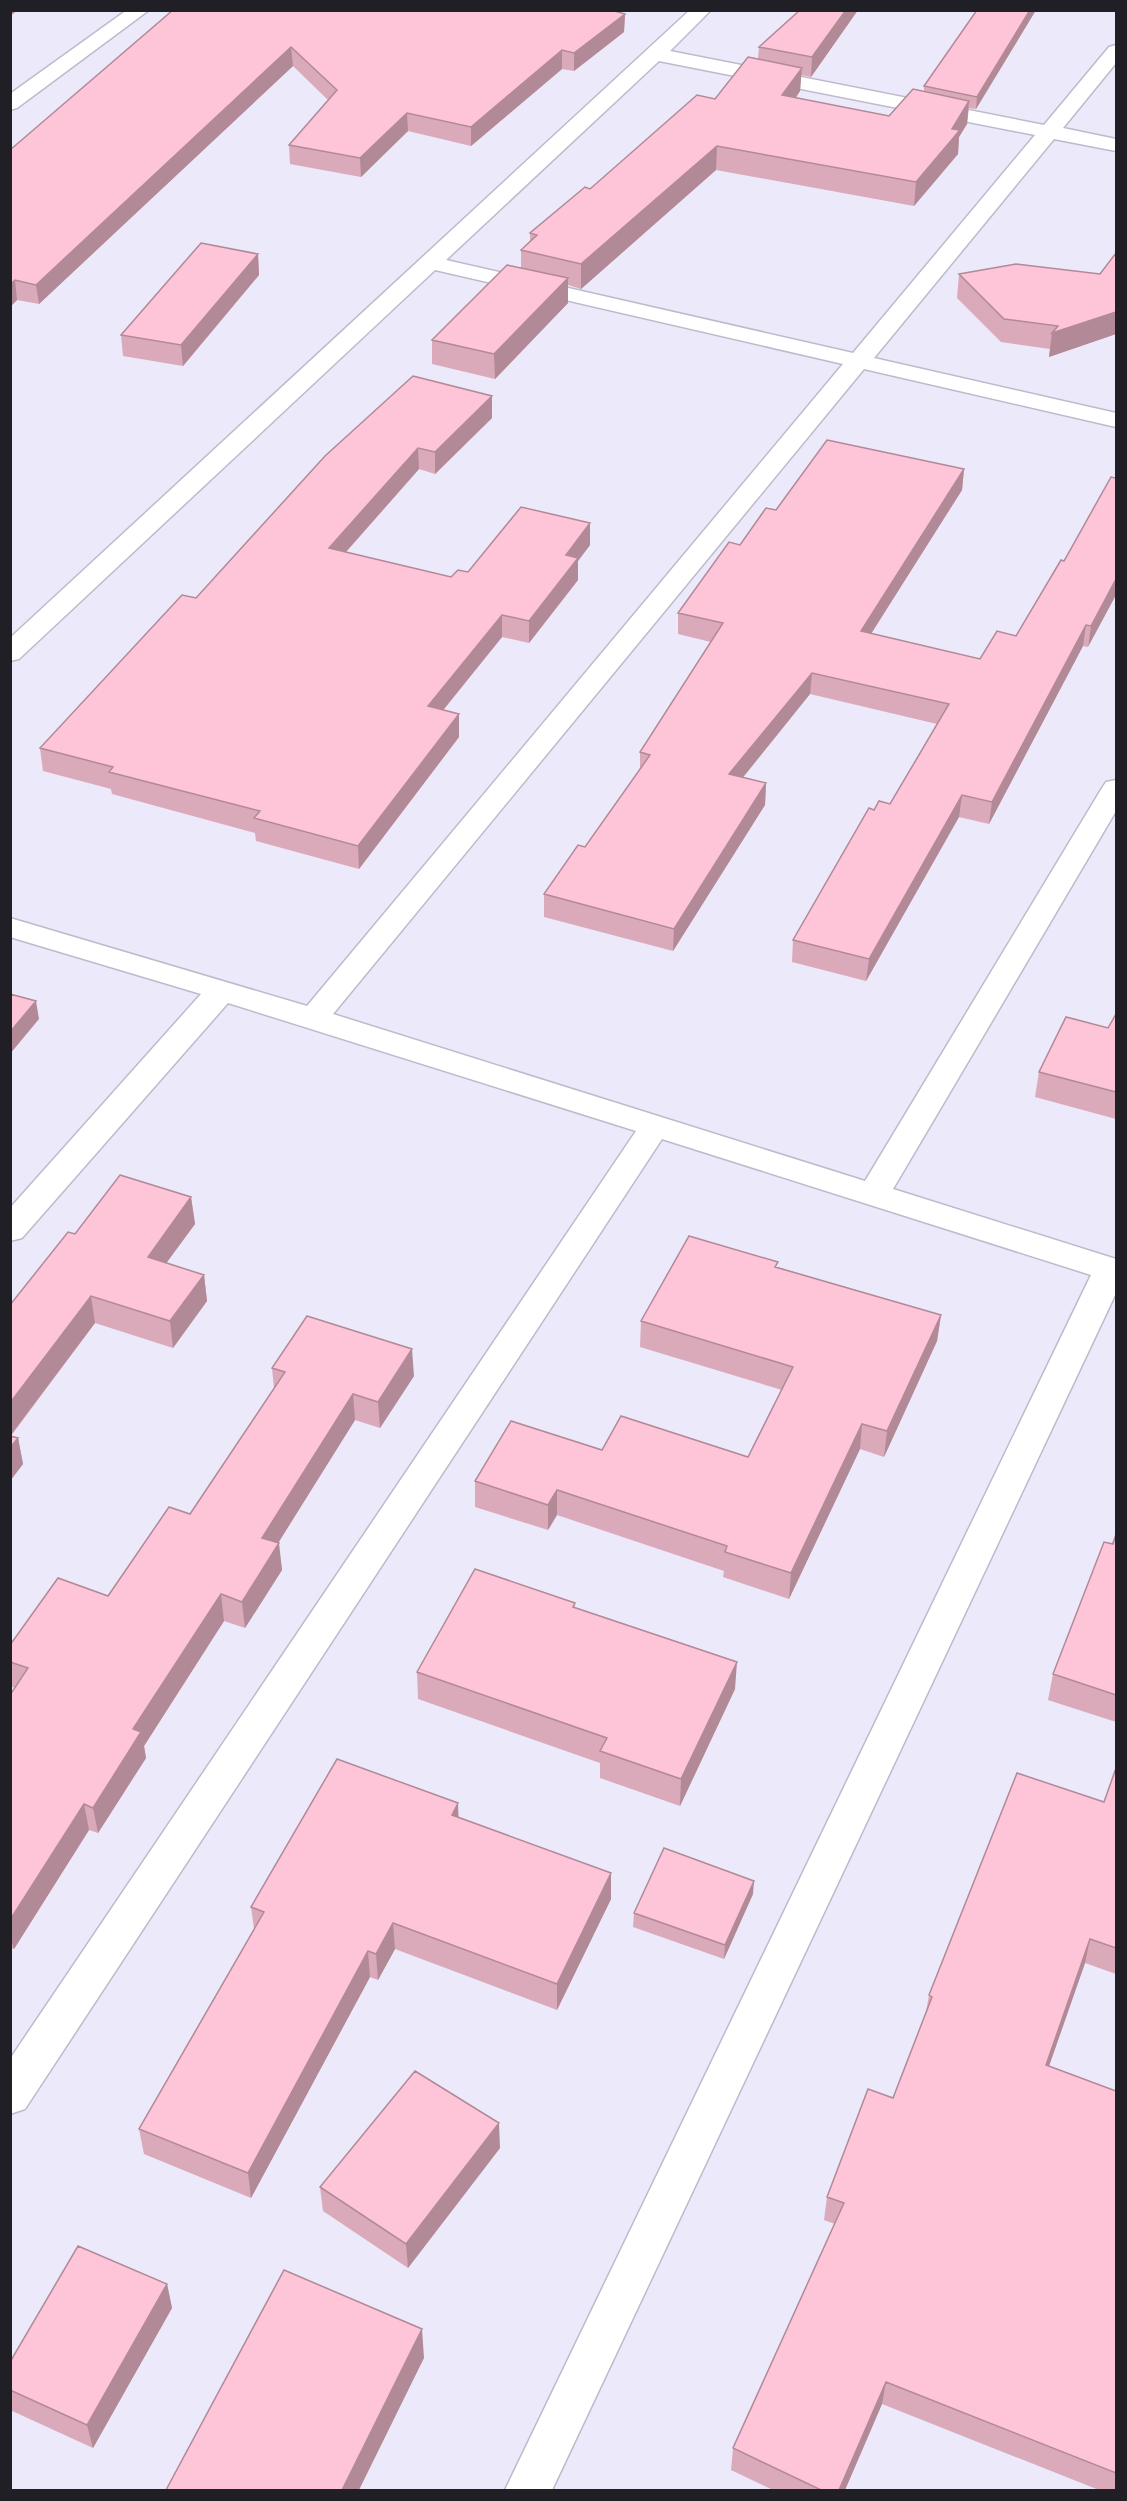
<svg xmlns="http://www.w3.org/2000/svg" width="1127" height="2501" font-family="'Work Sans',sans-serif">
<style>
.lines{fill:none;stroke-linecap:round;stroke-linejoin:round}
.street-casing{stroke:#bdbbcb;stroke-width:3}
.street{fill:#fff;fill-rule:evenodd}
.wall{fill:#daa9ba}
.shaded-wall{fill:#b28997}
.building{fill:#fec4d8;stroke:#b28997;stroke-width:1.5}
</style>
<rect width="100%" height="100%" fill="#ebe9fa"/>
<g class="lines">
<g class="street-casing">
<path id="street" d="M127,10H149L17,108L10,110V94Z
M690,10H711L670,51L1044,125L1109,47L1116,45V63L1063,128L1116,139V151L1054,139L874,358L1116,413V427L864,369L333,1014L865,1181L1102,788L1106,782L1116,780V811L893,1189L1116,1259V1293L552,2490H505L1091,1275L662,1139L25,2109L10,2114V2059L636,1131L228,1003L22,1238L10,1241V1208L201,994L10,937V918L307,1006L843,364L435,270L19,659L10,661V638ZM659,61L1035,135L853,353L446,260Z"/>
</g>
<use href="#street" class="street"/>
</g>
<path class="wall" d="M173,10L619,13L625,14L624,32L574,71L562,69L471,146L408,131L361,177L290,164L289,145L328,100L293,66L39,304L17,300L10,307V150Z
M800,10H858L811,77L801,75L800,91L796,98L889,116L924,92V86L977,10H1036L976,109L969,108L967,124L959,137L958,154L914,206L716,170L581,289L568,285V303L495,379L432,364V340L521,268V250L530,241V233L715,99L758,59L759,47Z
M1116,253V334L1049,357L1050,349L1001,342L957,298L959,274H1100Z
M258,254L259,275L183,366L123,356L121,335Z
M492,418L435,474L419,469L346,552L451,577L468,572L590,545L578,561V580L529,643L502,637L443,710L459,714V737L359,869L256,841L255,833L112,794L111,789L43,771L40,748L196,598L325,456Z
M964,469L962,490L871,633L980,659L1016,636L1116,478L1088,647L1083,646L989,824L959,817L866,981L792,962L793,940L874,810L890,804L937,724L810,694L743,777L766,783L765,805L673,951L544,917V894L585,847L640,769V752L711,642L678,634V613L740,545L776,510Z
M1116,1014V1119L1035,1097L1039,1072L1108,1028Z
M191,1197L195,1224L166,1263L204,1275L207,1301L173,1348L95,1323L11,1436L18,1438L23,1464L10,1481V1305L75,1234Z
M778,1267L941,1315L937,1341L884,1457L860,1449L789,1599L723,1577L724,1571L557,1515L548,1530L475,1507V1481L602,1450L748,1457L782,1390L640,1347L641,1321Z
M272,1368L414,1376L380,1428L355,1420L278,1543L282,1570L245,1628L224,1621L144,1746L146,1758L98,1833L89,1830L14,1949L10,1948V1695L15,1688L10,1686V1645L108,1596L190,1514L274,1389Z
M1116,1534V1722L1048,1700L1053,1674Z
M575,1603V1608L735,1689L680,1806L600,1778V1763L418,1699L417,1672Z
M1116,1768V1974L1085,1963L1049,2066L1116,2091V2490H1099L882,2404L845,2490H773L731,2470L733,2448L835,2224L824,2220L827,2197L893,2098L926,2012L929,1995L1104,1802Z
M459,1818L611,1899L557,2010L395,1949L378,1980L370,1977L251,2198L144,2154L139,2129L254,1929L251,1907Z
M753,1894L724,1959L633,1927L634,1913Z
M500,2148L408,2268L323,2211L320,2187Z
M167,2284L172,2308L93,2448L10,2410V2362Z"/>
<path class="shaded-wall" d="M10,10H18L10,16Z
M846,10H858L811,77L812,57Z
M1030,10H1036L976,109L977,97Z
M625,14L624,32L574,71V53Z
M291,47L293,66L39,304L36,285Z
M562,50V69L471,146V127Z
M802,68L800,91L781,118L782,95Z
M969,101L967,124L959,137L958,154L914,206L916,182L952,129Z
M407,113L408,131L361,177L360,158Z
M717,146L716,170L581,289V264Z
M258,254L259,275L183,366L181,345Z
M568,278V303L495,379L494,354Z
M15,280L17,300L10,307V285Z
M1116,312V334L1049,357L1052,333Z
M492,396V418L435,474V452Z
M418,448L419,469L330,570L329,548Z
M964,469L962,490L859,653L861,631Z
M590,523V545L578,561V580L529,643V621L566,555Z
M1116,579V595L1088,647L1091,626Z
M502,615V637L428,729V706Z
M1086,625L1083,646L989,824L992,802Z
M812,673L810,694L728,796L729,774Z
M459,714V737L359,869L358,846Z
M766,783L765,805L673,951L674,929Z
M962,795L959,817L866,981L869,959Z
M36,1001L39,1019L10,1054V1032Z
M191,1197L195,1224L151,1284L148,1257Z
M204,1275L207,1301L173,1348L170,1321Z
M91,1296L95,1323L10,1436V1403Z
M941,1315L937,1341L884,1457L887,1431Z
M412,1349L414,1376L380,1428L378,1402Z
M353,1394L355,1420L265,1564L262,1538Z
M862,1424L860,1449L789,1599L791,1573Z
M18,1438L23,1464L10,1481V1448Z
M557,1490V1515L548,1530V1505Z
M279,1543L282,1570L245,1628L242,1602Z
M221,1594L224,1621L144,1746L146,1758L98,1833L93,1808L133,1729Z
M737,1662L735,1689L680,1806L681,1779Z
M458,1803L459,1830L452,1815Z
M84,1804L89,1830L14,1949L10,1936V1920Z
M611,1873V1899L557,2010V1984Z
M754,1881L753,1894L724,1959L725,1945Z
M393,1923L395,1949L378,1980L376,1954Z
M1090,1939L1085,1963L1041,2089L1046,2065Z
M368,1951L370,1977L251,2198L248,2173Z
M499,2123L500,2148L408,2268L406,2244Z
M167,2284L172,2308L93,2448L87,2425Z
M422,2329L424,2358L359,2490H342Z
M886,2382L882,2404L845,2490H839Z"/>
<path class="building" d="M173,10H611L625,14L574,53L562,50L471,127L407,113L360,158L289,145L337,90L291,47L36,285L15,280L10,285V150Z
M800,10H846L812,57L759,47Z
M977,10H1030L977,97L924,86Z
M748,57L802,68L782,95L889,116L913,89L969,101L952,129L960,130L916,182L717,146L581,264L521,250L537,235L530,233L585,187L590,189L697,95L715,99Z
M201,243L258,254L181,345L121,335Z
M1116,253V312L1052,333L1058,326L1004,319L959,274L1016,264L1100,274Z
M507,265L568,278L494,354L432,340Z
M413,376L492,396L435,452L418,448L329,548L451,577L458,570L468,572L521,507L590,523L566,555L578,558L529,621L502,615L428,706L459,714L358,846L254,818L260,811L109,772L113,767L40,748L182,595L196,598L325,456Z
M827,440L964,469L861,631L980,659L997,631L1016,636L1061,560L1064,561L1111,477L1116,478V579L1091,626L1086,625L992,802L962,795L869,959L793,940L869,808L874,810L879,801L890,804L949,704L812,673L729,774L766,783L674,929L544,894L578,845L585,847L650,755L640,752L723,623L678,613L729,542L740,545L766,508L776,510Z
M10,994L36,1001L10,1032Z
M1116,1014V1092L1039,1072L1066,1017L1108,1028Z
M120,1175L191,1197L148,1257L204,1275L170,1321L91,1296L10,1403V1305L68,1232L75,1234Z
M689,1236L778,1262L775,1267L941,1315L887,1431L862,1424L791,1573L725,1552L727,1546L557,1490L548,1505L475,1481L511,1421L602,1450L621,1416L748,1457L793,1367L641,1321Z
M307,1316L412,1349L378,1402L353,1394L262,1538L279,1543L242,1602L221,1594L133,1729L141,1732L93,1808L84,1804L10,1920V1695L28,1668L10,1662V1645L58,1578L108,1596L169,1507L190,1514L285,1372L272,1368Z
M10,1436L18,1438L10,1448Z
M1116,1534V1695L1053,1674L1104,1542L1113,1544Z
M475,1569L575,1603L573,1607L737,1662L681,1779L600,1751L607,1738L417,1672Z
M337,1759L458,1803L452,1815L611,1873L557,1984L393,1923L376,1954L368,1951L248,2173L139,2129L264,1912L251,1907Z
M1116,1768V1948L1090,1939L1046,2065L1116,2091V2473L886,2382L839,2490H821L733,2448L844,2203L827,2197L868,2089L893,2098L932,1997L929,1995L1017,1773L1104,1802Z
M664,1848L754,1881L725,1945L634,1913Z
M415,2071L499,2123L406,2244L320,2187Z
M78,2246L167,2284L87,2425L10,2390V2362Z
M284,2270L422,2329L342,2490H166Z"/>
<rect width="1127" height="2501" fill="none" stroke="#201f25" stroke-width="24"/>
</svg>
